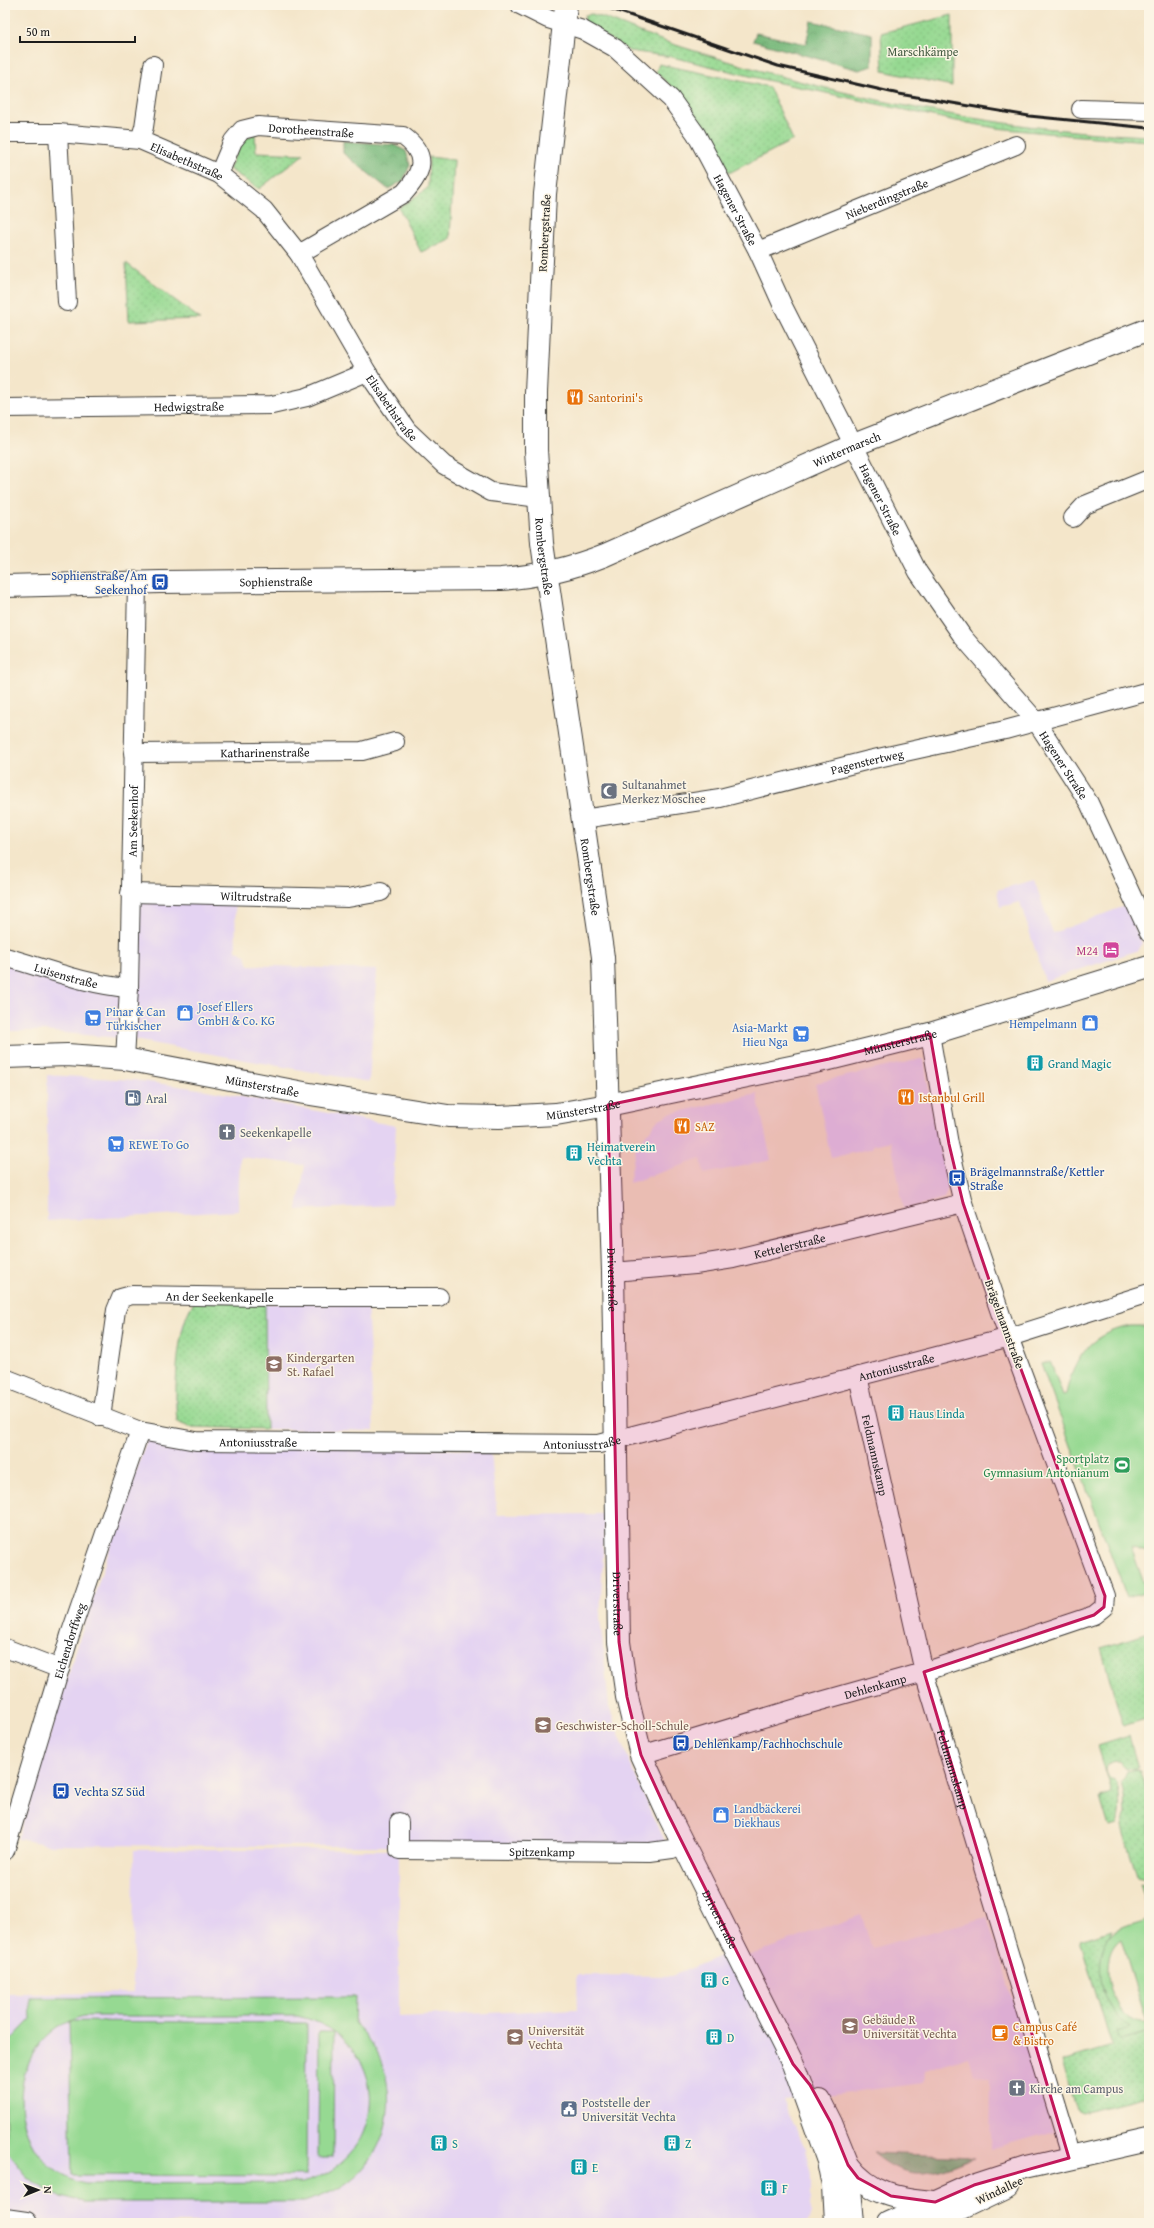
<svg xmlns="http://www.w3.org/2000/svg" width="1154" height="2228" font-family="'Gentium Book Plus',serif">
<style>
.built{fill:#e4d3f2}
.grass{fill:url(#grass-dots);stroke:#597a57}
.forest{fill:url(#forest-crowns);stroke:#4a6a4c}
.pitch{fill:#96d992;stroke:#597a57;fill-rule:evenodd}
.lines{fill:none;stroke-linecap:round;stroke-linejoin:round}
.street-casing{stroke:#3c3a36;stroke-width:20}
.secondary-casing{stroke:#3c3a36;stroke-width:24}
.street{stroke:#fff;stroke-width:18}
.secondary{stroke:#fff;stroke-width:22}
.rail{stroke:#1c1c1c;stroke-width:3}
.marked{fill:#c2185b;fill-opacity:0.2;stroke:#c2185b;stroke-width:3;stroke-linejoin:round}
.labels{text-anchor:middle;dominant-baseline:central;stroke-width:3;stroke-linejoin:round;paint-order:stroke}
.park-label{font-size:12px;fill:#475e45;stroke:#fcf5e5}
.street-label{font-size:12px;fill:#1c1c1c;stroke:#fcf5e5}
.food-label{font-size:12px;fill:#c56008;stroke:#fcf5e5;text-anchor:start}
.transit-label{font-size:12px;fill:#164399;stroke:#fcf5e5;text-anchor:start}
.worship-label{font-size:12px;fill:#5b616d;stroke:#fcf5e5;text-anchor:start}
.hotel-label{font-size:12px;fill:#b23c85;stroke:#fcf5e5;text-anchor:end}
.shop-label{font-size:12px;fill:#366cbe;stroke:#fcf5e5;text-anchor:start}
.culture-label{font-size:12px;fill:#0d838f;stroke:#fcf5e5;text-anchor:start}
.service-label{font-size:12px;fill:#4e5e75;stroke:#fcf5e5;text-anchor:start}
.education-label{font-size:12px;fill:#785e54;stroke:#fcf5e5;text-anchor:start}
.leisure-label{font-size:12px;fill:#27864d;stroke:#fcf5e5;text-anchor:end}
</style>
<defs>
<pattern id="grass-dots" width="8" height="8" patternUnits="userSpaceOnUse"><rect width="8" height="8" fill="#96d992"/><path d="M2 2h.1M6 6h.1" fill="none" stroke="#81ba7d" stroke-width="1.8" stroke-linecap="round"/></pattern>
<pattern id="forest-crowns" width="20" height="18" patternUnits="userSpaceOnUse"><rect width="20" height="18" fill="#78b97c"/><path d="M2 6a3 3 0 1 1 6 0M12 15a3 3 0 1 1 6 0" fill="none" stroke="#679e6b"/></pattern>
</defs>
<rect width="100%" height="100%" fill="#fcf5e5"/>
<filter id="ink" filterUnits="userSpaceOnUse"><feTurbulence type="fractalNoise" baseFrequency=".025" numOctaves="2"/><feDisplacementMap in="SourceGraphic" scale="8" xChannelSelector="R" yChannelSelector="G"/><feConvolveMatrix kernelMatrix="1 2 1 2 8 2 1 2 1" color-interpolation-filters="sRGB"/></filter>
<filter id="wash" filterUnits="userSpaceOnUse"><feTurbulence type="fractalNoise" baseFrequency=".012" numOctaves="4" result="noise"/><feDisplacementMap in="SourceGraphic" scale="16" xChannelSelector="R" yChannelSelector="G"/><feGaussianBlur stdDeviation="0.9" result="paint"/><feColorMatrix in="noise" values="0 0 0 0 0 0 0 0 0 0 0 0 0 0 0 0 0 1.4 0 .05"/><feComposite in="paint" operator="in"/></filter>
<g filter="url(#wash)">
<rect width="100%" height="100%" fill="#f4e6ca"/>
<path class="built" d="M1034,880L1053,933L1125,906L1142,943L1139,950L1045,981L1020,902L1000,907L997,890Z
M144,901L235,903L236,950L245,955L249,965L377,970L369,1082L134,1040L137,905Z
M5,963L120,995L119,1038L42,1031H5Z
M921,1059L924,1060L934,1124L949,1184L944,1198L904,1210L891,1141L873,1145V1148L831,1158L815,1083Z
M47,1075L133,1080L206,1090L396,1126L392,1205L297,1210L305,1165L240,1157L238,1211L47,1221Z
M757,1094L771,1160L704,1174L701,1159L629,1183L636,1147L658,1120L669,1114Z
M367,1300L374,1431L189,1427L177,1422L175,1401L182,1327L190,1307Z
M147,1439L491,1451L497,1515L605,1514L600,1618L609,1707L628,1758L652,1816L665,1840L663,1844L642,1847L52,1845L18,1839L80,1637Z
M224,1849L399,1850V2017L577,2009L576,1975L672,1976L727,1953L731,1962L861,1915L872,1948L987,1917L1054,2131L990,2149L991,2077L974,2076L969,2057L925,2071L924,2083L783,2100L805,2149L811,2174V2213L808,2223H5V1994L133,1993L134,1850Z"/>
<path class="grass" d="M592,14C622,23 651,38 682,47C832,95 991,130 1149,136V141L1067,135L996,128L951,120L766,80L672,57L629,51L584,23L585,15Z
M952,15V86L883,71L881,33Z
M659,64L769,87L793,140L729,173L687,101L656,72Z
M255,134L256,152L304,154L259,189L229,169L242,140Z
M429,157L454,160L450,239L421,252L399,208L428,188Z
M126,263L200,319L129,321Z
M195,1301L265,1302L266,1429L189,1427L177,1422C174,1393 176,1323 195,1301Z
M1149,1633V1718L1123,1726L1101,1648Z
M1129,1736L1138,1767L1126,1769L1119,1761C1107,1761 1103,1769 1109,1779L1117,1782C1120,1798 1121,1810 1117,1825L1109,1827L1100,1797L1112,1793L1098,1746Z
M1139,1769L1149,1801V1879L1137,1876L1122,1827L1125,1815L1124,1795L1121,1781L1125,1777L1127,1771Z
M1140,1883L1149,1885V1913Z
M1112,1930L1102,1952L1103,1990L1130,2028L1120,2040L1149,2032V2096L1082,2113L1076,2110L1062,2061L1112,2046L1080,1940Z"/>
<path class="forest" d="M811,21L872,34V66L859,70L753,41L756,33L806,44Z
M343,141L394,145L406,151L410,165L403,181L388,189L343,153Z
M873,2153L975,2157C935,2173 911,2185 873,2153Z"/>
<path class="pitch" d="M1130,1326H1149V1553L1131,1547L1147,1592L1127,1598L1041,1364L1050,1361L1063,1395L1066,1394C1074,1357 1091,1334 1130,1326Z
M1149,1919V2032L1120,2040L1117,2032L1130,2028C1108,2011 1098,1986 1101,1959C1102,1952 1104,1942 1109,1936C1120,1926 1135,1924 1149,1919ZM1121,1939L1147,2023C1112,2028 1094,1956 1121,1939Z
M355,1997L354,2023C402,2065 400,2144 348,2182C335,2192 320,2197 304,2202H83L52,2193L38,2185L26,2175L6,2150L5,2052L11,2040L31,2019L30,1998ZM84,2016H297C392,2036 396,2158 302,2183L85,2184C0,2163 0,2037 84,2016Z
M69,2021L307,2023L306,2176L72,2175Z
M319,2032H334L333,2158H318Z"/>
</g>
<g filter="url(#ink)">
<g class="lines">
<g class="street-casing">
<g id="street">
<path id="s1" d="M520,5L548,19L583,30L615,48L671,99L696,134L758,251L782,304L918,572L963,637L1036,721L1089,803L1149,933"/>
<path d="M1081,109L1149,111"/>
<path id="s2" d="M5,133H58L140,140L219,174L264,210L299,254L367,372L407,430L444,465L491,492L539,498"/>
<path d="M58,133L67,302"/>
<path d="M140,140L144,127L153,65"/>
<path id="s3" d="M219,174L233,141L242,130L258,126L403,136C429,155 423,172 404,193L299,254"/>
<path id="s4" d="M758,251L1016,145"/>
<path id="s5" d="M5,408L272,405L307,397L367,372"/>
<path d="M1073,518L1085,505L1149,479"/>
<path id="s6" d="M133,753L362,751L395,742"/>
<path id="s7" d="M583,819L720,798L869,760L1005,730L1149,691"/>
<path id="s8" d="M130,893L348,898L381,892"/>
<path id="s9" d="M5,957C45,968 87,985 129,988"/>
<path id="s10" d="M125,1059L129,988L137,583"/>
<path id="s11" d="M613,1272L695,1265L733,1259L963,1203"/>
<path id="s12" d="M858,1376L924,1672L1067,2145L1069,2158"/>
<path id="s13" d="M5,1378L140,1431L196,1441L599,1444L1010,1337L1149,1293"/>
<path id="s14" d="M101,1417L116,1310L121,1298L132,1295L265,1297H439"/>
<path d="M5,1648L60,1669"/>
<path id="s15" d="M641,1755L803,1706L924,1672L1094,1615L1104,1607L1105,1596L1002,1318L963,1203L949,1144L930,1034"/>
<path id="s16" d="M399,1822V1850L650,1852L672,1849L683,1843"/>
<path id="s17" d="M5,1851L70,1635L140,1431"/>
</g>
</g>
<g class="secondary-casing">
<g id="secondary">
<path id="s18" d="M566,5L545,194L536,393V450L542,543L603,957L613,1272L619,1642L627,1697L641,1755L668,1814L793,2064L828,2161L833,2186L835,2223"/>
<path id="s19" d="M5,586L160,582L501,579C539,576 570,569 605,555L854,445L1149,329"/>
<path id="s20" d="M5,1057L67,1055L125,1059L304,1093L448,1116L499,1117L556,1114L608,1105L829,1059L930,1034L1149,967"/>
<path d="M820,2101L831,2123L848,2165L853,2223"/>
<path d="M848,2165C871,2195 898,2199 933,2202"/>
<path d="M5,2220L26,2223"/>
<path d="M889,2223L974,2185L1026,2168L1149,2140"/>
<path d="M931,2223L1008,2186"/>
</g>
</g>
<use href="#street" class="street"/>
<use href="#secondary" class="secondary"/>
<path class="rail" d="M600,5L778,66L899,94L1029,116L1149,128"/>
</g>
</g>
<path class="marked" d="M930,1034L949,1144L963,1203L1002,1318L1105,1596L1104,1607L1094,1615L924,1672L1069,2158L974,2185L935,2202L891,2196L858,2178L848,2165L831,2123L810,2085L793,2064L668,1814L641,1755L627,1697L619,1642L608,1105L829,1059Z"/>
<defs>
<g id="restaurant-square" transform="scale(0.9)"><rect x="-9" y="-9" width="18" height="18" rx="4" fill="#e8710a" stroke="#fcf5e5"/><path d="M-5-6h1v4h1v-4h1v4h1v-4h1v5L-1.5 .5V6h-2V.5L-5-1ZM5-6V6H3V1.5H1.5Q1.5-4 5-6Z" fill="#fff"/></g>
<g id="bus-square" transform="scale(0.9)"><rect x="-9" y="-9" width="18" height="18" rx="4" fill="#1a4fb4" stroke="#fcf5e5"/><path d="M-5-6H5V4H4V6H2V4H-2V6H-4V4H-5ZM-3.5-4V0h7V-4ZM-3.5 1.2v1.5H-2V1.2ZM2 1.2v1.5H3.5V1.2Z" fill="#fff"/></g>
<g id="mosque-square" transform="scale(0.9)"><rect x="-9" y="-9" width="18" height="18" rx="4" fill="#6b7280" stroke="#fcf5e5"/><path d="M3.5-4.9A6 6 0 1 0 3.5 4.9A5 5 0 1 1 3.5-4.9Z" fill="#fff"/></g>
<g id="hotel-square" transform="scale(0.9)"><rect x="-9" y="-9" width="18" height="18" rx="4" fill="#d1479c" stroke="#fcf5e5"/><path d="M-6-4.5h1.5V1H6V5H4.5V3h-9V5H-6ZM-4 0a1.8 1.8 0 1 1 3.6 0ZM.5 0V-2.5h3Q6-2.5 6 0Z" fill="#fff"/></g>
<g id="shop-square" transform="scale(0.9)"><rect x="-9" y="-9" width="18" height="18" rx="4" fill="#3f7fe0" stroke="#fcf5e5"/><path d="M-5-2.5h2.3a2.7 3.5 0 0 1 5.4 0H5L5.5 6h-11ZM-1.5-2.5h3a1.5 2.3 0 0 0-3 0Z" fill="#fff"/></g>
<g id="supermarket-square" transform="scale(0.9)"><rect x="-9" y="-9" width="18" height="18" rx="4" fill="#3f7fe0" stroke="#fcf5e5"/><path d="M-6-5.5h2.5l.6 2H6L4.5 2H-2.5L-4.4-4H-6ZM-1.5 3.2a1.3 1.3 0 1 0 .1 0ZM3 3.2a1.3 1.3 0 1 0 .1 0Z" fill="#fff"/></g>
<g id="building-square" transform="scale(0.9)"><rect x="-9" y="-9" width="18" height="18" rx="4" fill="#0f9aa8" stroke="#fcf5e5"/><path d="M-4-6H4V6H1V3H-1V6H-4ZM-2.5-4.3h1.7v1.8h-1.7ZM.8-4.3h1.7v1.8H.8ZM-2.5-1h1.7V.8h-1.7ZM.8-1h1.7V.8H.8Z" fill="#fff"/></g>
<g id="fuel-square" transform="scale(0.9)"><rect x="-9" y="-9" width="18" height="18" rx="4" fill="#5c6f8a" stroke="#fcf5e5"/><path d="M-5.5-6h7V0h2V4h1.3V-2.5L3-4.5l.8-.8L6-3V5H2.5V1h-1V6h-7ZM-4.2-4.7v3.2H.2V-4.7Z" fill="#fff"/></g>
<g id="church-square" transform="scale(0.9)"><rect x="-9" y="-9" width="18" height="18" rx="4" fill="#6b7280" stroke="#fcf5e5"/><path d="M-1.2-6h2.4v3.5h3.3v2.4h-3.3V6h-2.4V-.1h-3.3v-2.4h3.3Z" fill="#fff"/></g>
<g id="school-square" transform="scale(0.9)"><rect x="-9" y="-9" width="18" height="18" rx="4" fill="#8d6e63" stroke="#fcf5e5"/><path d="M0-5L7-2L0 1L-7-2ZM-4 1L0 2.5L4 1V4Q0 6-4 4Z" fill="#fff"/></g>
<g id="stadium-square" transform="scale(0.9)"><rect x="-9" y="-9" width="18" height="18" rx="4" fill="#2e9e5b" stroke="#fcf5e5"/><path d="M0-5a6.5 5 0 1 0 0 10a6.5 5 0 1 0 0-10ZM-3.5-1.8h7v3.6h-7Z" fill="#fff"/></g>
<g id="university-square" transform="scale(0.9)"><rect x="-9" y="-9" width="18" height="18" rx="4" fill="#8d6e63" stroke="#fcf5e5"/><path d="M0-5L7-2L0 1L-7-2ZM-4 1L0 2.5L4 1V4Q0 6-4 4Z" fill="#fff"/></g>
<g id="cafe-square" transform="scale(0.9)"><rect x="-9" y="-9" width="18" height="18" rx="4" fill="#e8710a" stroke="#fcf5e5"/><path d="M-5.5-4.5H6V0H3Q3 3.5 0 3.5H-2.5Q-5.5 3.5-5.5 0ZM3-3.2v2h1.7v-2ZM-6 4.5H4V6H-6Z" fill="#fff"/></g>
<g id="civic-square" transform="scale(0.9)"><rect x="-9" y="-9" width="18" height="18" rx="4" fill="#5c6f8a" stroke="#fcf5e5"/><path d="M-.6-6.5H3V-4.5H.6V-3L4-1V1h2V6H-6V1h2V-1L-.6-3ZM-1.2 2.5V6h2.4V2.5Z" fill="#fff"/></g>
</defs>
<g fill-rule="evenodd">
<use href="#restaurant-square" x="575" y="397"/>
<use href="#bus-square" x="160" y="582"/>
<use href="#mosque-square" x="609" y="791"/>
<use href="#hotel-square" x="1111" y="950"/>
<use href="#shop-square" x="185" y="1013"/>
<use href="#supermarket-square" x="93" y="1018"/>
<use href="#shop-square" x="1090" y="1023"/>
<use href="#supermarket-square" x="801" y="1034"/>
<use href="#building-square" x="1035" y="1063"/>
<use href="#restaurant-square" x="906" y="1097"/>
<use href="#fuel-square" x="133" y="1098"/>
<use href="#restaurant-square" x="682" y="1126"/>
<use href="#church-square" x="227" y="1132"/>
<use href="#supermarket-square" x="116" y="1144"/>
<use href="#building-square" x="574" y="1153"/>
<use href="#bus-square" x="957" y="1178"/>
<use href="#school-square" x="274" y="1364"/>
<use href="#building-square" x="896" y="1413"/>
<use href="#stadium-square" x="1122" y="1465"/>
<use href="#school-square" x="543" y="1725"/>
<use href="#bus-square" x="681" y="1743"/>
<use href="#bus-square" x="61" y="1791"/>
<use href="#shop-square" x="721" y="1815"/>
<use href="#building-square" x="709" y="1980"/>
<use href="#university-square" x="850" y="2026"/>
<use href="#cafe-square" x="1000" y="2033"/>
<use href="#university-square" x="515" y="2037"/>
<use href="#building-square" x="714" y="2037"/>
<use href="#church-square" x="1017" y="2088"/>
<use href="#civic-square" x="569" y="2109"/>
<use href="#building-square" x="439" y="2143"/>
<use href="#building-square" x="672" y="2143"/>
<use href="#building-square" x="579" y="2167"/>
<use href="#building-square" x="769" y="2188"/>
</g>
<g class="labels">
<g class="park-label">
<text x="923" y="51">Marschkämpe</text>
</g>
<g class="street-label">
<text stroke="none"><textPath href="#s3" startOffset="120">Dorotheenstraße</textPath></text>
<text stroke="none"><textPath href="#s2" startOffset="187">Elisabethstraße</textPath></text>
<text stroke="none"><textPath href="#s4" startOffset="139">Nieberdingstraße</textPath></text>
<text stroke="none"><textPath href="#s1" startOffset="309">Hagener Straße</textPath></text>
<text transform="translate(544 233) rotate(-87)">Rombergstraße</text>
<text stroke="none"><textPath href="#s5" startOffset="184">Hedwigstraße</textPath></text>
<text stroke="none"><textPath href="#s2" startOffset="515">Elisabethstraße</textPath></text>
<text stroke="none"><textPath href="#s19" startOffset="867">Wintermarsch</textPath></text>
<text stroke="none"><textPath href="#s1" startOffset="633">Hagener Straße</textPath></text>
<text stroke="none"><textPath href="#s18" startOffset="553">Rombergstraße</textPath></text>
<text stroke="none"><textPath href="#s19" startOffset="271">Sophienstraße</textPath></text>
<text stroke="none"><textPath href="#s6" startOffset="132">Katharinenstraße</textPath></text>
<text stroke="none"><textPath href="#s7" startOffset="290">Pagenstertweg</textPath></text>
<text stroke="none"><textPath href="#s1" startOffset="957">Hagener Straße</textPath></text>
<text stroke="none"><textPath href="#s10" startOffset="238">Am Seekenhof</textPath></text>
<text stroke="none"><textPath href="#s18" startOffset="877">Rombergstraße</textPath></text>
<text stroke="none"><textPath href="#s8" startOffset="126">Wiltrudstraße</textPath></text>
<text stroke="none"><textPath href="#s9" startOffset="64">Luisenstraße</textPath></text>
<text stroke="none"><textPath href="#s20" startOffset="908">Münsterstraße</textPath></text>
<text stroke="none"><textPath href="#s20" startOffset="260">Münsterstraße</textPath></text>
<text stroke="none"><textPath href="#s20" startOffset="584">Münsterstraße</textPath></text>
<text stroke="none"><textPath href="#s11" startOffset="179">Kettelerstraße</textPath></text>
<text stroke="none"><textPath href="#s18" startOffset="1281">Driverstraße</textPath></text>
<text stroke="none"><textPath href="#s14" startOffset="220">An der Seekenkapelle</textPath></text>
<text transform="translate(1005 1324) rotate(70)">Brägelmannstraße</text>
<text stroke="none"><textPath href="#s13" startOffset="912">Antoniusstraße</textPath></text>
<text stroke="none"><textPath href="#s13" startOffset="588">Antoniusstraße</textPath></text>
<text stroke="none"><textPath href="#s13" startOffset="264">Antoniusstraße</textPath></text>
<text stroke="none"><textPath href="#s12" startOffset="81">Feldmannskamp</textPath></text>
<text stroke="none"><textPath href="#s18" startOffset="1605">Driverstraße</textPath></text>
<text stroke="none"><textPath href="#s17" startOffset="220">Eichendorffweg</textPath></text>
<text stroke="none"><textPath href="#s15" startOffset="244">Dehlenkamp</textPath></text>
<text stroke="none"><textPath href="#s12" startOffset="405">Feldmannskamp</textPath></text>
<text stroke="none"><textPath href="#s16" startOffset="171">Spitzenkamp</textPath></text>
<text stroke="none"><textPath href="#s18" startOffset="1941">Driverstraße</textPath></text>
<text transform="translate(999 2190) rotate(-25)">Windallee</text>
</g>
<g class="food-label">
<text x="588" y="397">Santorini's</text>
<text x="919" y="1097">Istanbul Grill</text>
<text x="695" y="1126">SAZ</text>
<text x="1013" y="2026">Campus Café<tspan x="1013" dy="14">&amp; Bistro</tspan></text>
</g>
<g class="transit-label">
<text x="147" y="575" text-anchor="end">Sophienstraße/Am<tspan x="147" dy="14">Seekenhof</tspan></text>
<text x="970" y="1171">Brägelmannstraße/Kettler<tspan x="970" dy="14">Straße</tspan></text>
<text x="694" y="1743">Dehlenkamp/Fachhochschule</text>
<text x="74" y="1791">Vechta SZ Süd</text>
</g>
<g class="worship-label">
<text x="622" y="784">Sultanahmet<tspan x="622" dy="14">Merkez Moschee</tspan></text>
<text x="240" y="1132">Seekenkapelle</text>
<text x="1030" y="2088">Kirche am Campus</text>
</g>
<g class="hotel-label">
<text x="1098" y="950">M24</text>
</g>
<g class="shop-label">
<text x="198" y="1006">Josef Ellers<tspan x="198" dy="14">GmbH &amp; Co. KG</tspan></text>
<text x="106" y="1011">Pinar &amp; Can<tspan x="106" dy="14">Türkischer</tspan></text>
<text x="1077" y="1023" text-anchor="end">Hempelmann</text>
<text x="788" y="1027" text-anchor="end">Asia-Markt<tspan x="788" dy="14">Hieu Nga</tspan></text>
<text x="129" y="1144">REWE To Go</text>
<text x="734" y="1808">Landbäckerei<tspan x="734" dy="14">Diekhaus</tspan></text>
</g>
<g class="culture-label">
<text x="1048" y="1063">Grand Magic</text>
<text x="587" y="1146">Heimatverein<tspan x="587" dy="14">Vechta</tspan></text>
<text x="909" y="1413">Haus Linda</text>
<text x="722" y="1980">G</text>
<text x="727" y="2037">D</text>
<text x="452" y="2143">S</text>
<text x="685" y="2143">Z</text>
<text x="592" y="2167">E</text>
<text x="782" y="2188">F</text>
</g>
<g class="service-label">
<text x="146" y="1098">Aral</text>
<text x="582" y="2102">Poststelle der<tspan x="582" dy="14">Universität Vechta</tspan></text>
</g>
<g class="education-label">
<text x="287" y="1357">Kindergarten<tspan x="287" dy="14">St. Rafael</tspan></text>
<text x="556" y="1725">Geschwister-Scholl-Schule</text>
<text x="863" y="2019">Gebäude R<tspan x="863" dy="14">Universität Vechta</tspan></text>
<text x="528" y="2030">Universität<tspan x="528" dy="14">Vechta</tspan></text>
</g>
<g class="leisure-label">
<text x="1109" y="1458">Sportplatz<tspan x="1109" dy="14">Gymnasium Antonianum</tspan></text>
</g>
</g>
<rect width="1154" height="2228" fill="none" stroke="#fcf5e5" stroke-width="20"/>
<g transform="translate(38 2190) rotate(89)" stroke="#fcf5e5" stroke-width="3" paint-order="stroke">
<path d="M0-3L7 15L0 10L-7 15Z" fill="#1c1c1c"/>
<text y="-6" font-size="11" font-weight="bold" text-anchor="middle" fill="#1c1c1c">N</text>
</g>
<path d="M20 36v6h115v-6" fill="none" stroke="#1c1c1c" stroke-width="2"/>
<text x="26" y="36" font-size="12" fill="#1c1c1c" stroke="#fcf5e5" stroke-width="3" paint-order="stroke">50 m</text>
</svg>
